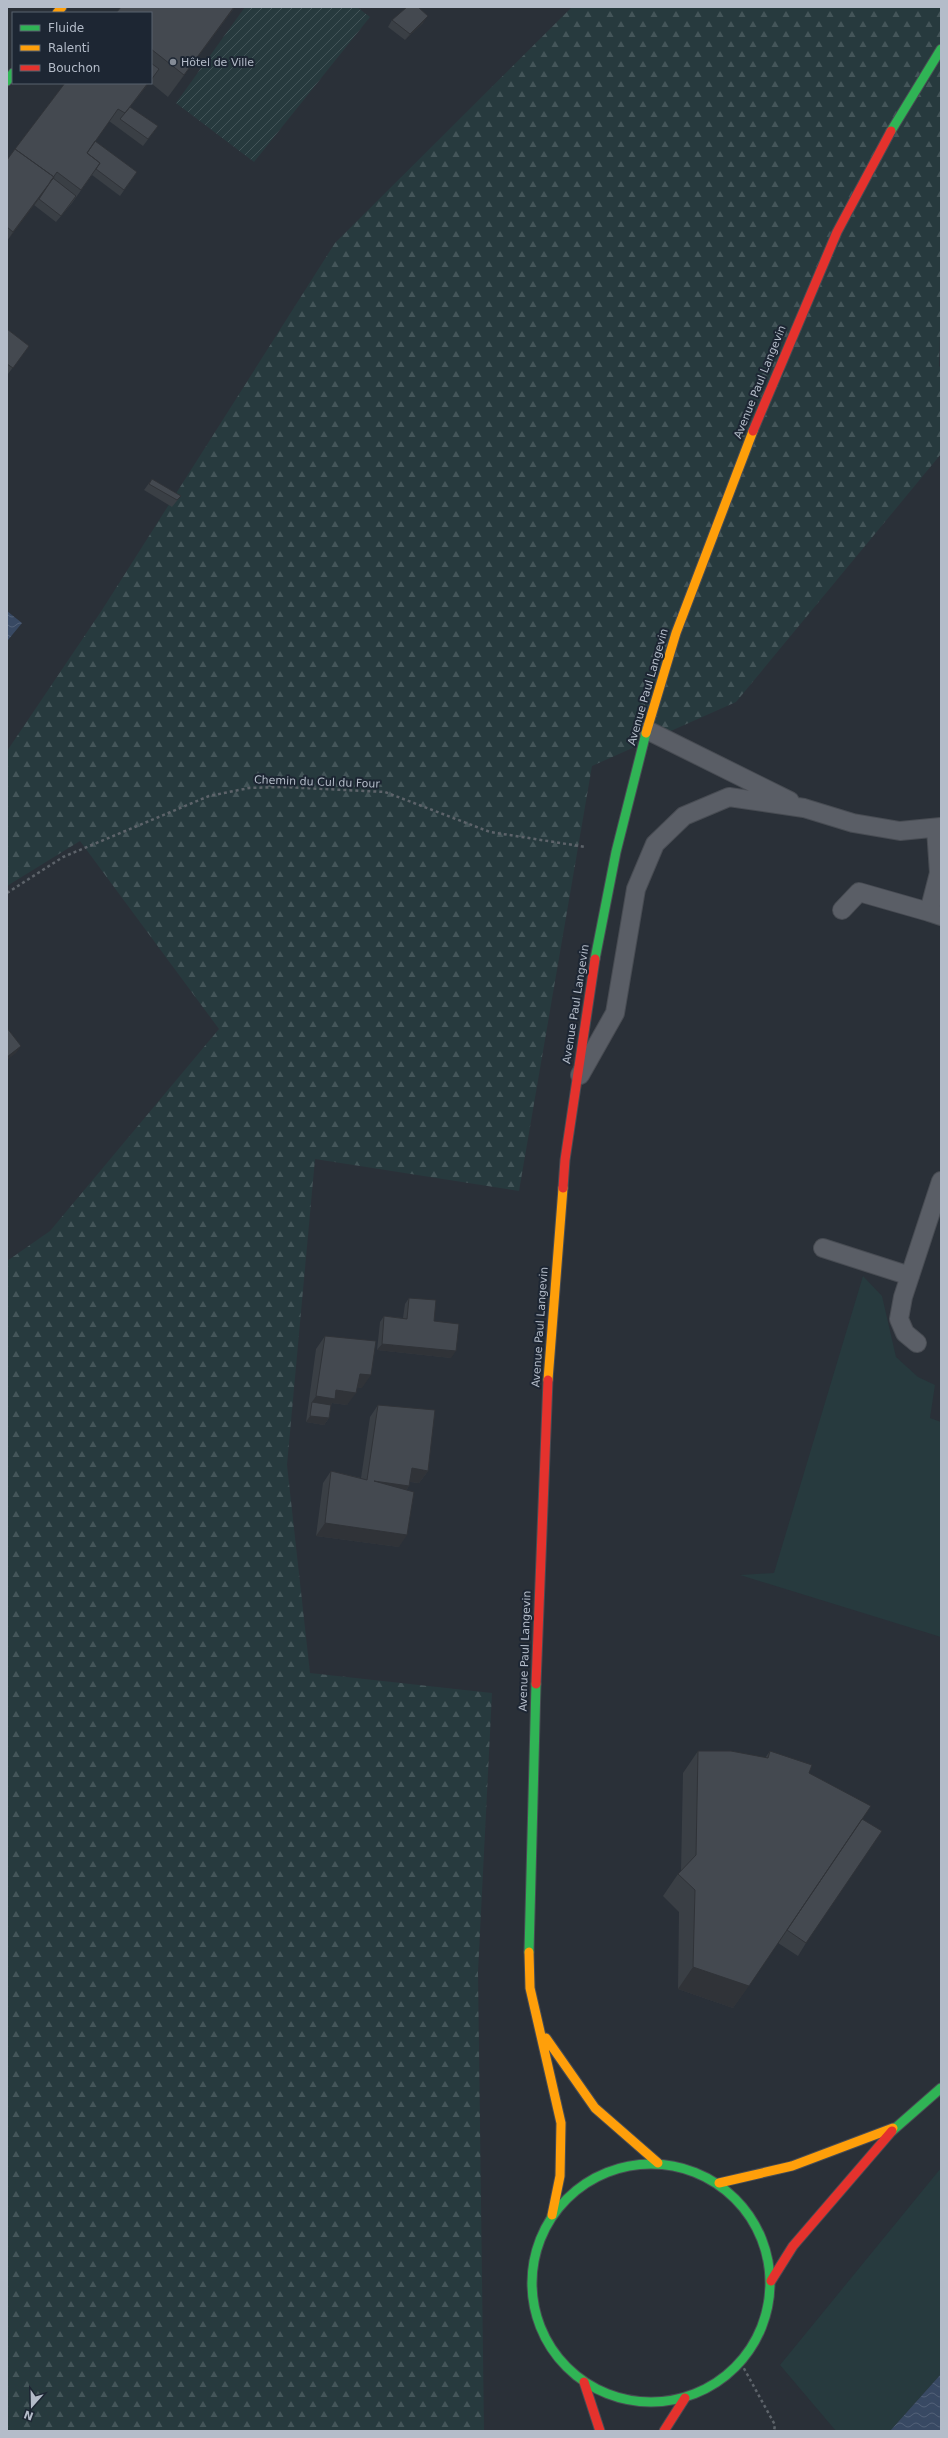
<svg xmlns="http://www.w3.org/2000/svg" width="948" height="2438" font-family="'DejaVu Sans',sans-serif">
<style>
.grass{fill:#273a3e}
.forest{fill:url(#forest-firs)}
.garden{fill:url(#garden-furrows)}
.water{fill:url(#water-waves)}
.lines{fill:none;stroke-linecap:round;stroke-linejoin:round}
.lane-casing{stroke:#484c53;stroke-width:20}
.fast-casing{stroke:#484c53;stroke-width:11}
.slow-casing{stroke:#484c53;stroke-width:11}
.jam-casing{stroke:#484c53;stroke-width:11}
.path{stroke:#5d636a;stroke-width:2.5;stroke-dasharray:3 3;stroke-linecap:butt}
.lane{stroke:#5a5e66;stroke-width:18}
.fast{stroke:#30b455;stroke-width:9}
.slow{stroke:#ff9f0a;stroke-width:9}
.jam{stroke:#e5322d;stroke-width:9}
.wall{fill:#3a3f45}
.shaded-wall{fill:#303338}
.building{fill:#444950;stroke:#303338}
.poi-dot{fill:#848b96;stroke:#1d2633;stroke-width:1.5}
.labels{text-anchor:middle;dominant-baseline:central;stroke-width:4;stroke-linejoin:round;paint-order:stroke}
.poi-label{font-size:11px;fill:#b4bcc9;stroke:#1d2633;text-anchor:start}
.street-label{font-size:11px;fill:#b4bcc9;stroke:#1d2633}
</style>
<defs>
<pattern id="forest-firs" width="22" height="20" patternUnits="userSpaceOnUse"><rect width="22" height="20" fill="#273a3e"/><path d="M5 1l3.5 6h-7zM16 11l3.5 6h-7z" fill="#445559"/></pattern>
<pattern id="garden-furrows" width="10" height="10" patternUnits="userSpaceOnUse"><rect width="10" height="10" fill="#273a3e"/><path d="M-1 1l2-2M0 10L10 0M9 11l2-2" fill="none" stroke="#445559"/></pattern>
<pattern id="water-waves" width="16" height="10" patternUnits="userSpaceOnUse"><rect width="16" height="10" fill="#384963"/><path d="M0 5q4-4 8 0t8 0" fill="none" stroke="#526178"/></pattern>
</defs>
<rect width="100%" height="100%" fill="#2a3038"/>
<path class="grass" d="M863,1276L882,1296L896,1357L918,1377L935,1385L930,1418L941,1422V1637L740,1575L774,1573Z
M941,2168V2374L890,2431H836L780,2365Z"/>
<path class="forest" d="M572,7H941V304L939,366L941,368V454L736,702L592,766L519,1191L315,1159L287,1465L310,1673L492,1693L478,1972L484,2431H7V1261L50,1231L219,1029L80,841L7,886V751L102,610L335,243Z"/>
<path class="garden" d="M245,7H357L370,17L254,162L176,103Z"/>
<path class="water" d="M7,611L22,623L8,640L7,639Z
M941,2374V2431H890Z"/>
<g class="lines">
<g class="lane-casing">
<path id="lane" d="M647,730L790,801
M936,829L939,873L929,912L941,916
M842,910L859,892L929,912
M580,1075L615,1013L636,889L655,844L684,816L729,797L804,808L853,823L900,831L941,827
M823,1248L910,1276
M917,1343L905,1333L899,1319L903,1297L941,1181"/>
</g>
<g class="fast-casing">
<path id="fast" d="M7,81L13,73
M891,131L941,49
M595,959L616,852L646,733
M529,1952L536,1684
M892,2131L941,2088
M532 2283a119 119 0 1 1 238 0a119 119 0 1 1-238 0Z"/>
</g>
<g class="slow-casing">
<path id="slow" d="M57,13L62,7
M646,733L676,633L753,431
M548,1380L563,1188
M529,1952L530,1988L561,2123L560,2176L552,2215
M546,2038L595,2108L658,2163
M719,2183L792,2166L893,2128"/>
</g>
<g class="jam-casing">
<path id="jam" d="M753,431L837,232L891,131
M563,1188L565,1160L595,959
M536,1684L548,1380
M771,2281L793,2246L892,2131
M584,2382L600,2431
M664,2431L685,2398"/>
</g>
<path class="path" d="M7,893L63,857L209,796L249,788L283,787L385,792L490,832L586,847
M741,2363L775,2425L774,2431"/>
<use href="#lane" class="lane"/>
<use href="#fast" class="fast"/>
<use href="#slow" class="slow"/>
<use href="#jam" class="jam"/>
</g>
<path class="wall" d="M121,7H235L168,97L151,83V13Z
M392,20L423,23L405,40L388,27Z
M65,83H149L130,107L158,126L143,146L109,121L95,141L137,172L120,196L92,175L72,203L56,222L34,205L36,202L7,241V160Z
M7,329L29,346L8,374H7Z
M152,479L181,496L176,502L172,507L144,490Z
M409,1298L434,1321L451,1358L377,1350L380,1322L384,1316L403,1318L405,1304Z
M325,1336L362,1388L357,1387L347,1405L332,1403L331,1405L329,1418L324,1425L306,1422L316,1349Z
M378,1405L428,1471L419,1483L410,1482L409,1486L407,1489L399,1547L316,1536L323,1483L331,1471L361,1478L370,1417Z
M698,1751L765,1758L770,1751L809,1773L862,1819L806,1943L798,1956L778,1943L733,2008L678,1989L679,1912L663,1896L678,1874L681,1871L683,1773Z"/>
<path class="shaded-wall" d="M234,7H235L168,97L184,75Z
M428,16L423,23L405,40L410,34Z
M148,83H149L120,119L125,113Z
M54,177L42,195L7,241L13,232Z
M21,1046L16,1053L7,1060V1057Z
M382,1344L456,1351L451,1358L377,1350Z
M360,1374L371,1375L362,1388L351,1386Z
M336,1390L356,1393L347,1405L332,1403L327,1411L312,1402L316,1396Z
M310,1416L329,1418L324,1425L306,1422Z
M412,1468L428,1471L419,1483L404,1481Z
M374,1481L409,1486L400,1499Z
M325,1523L407,1535L399,1547L316,1536Z
M693,1967L749,1986L733,2008L678,1989Z"/>
<path class="building" d="M121,7H234L184,75L151,49V13H116Z
M407,7H418L428,16L410,34L392,20Z
M151,63L159,69L151,80Z
M65,83H148L125,113L118,109L87,153L100,163L81,190L57,172L50,182L54,177L15,149Z
M130,107L158,126L148,139L120,119Z
M95,141L137,172L124,190L96,169L100,163L87,153Z
M15,149L54,177L13,232L7,227V160Z
M53,178L76,196L61,216L39,199Z
M7,329L29,346L13,368L7,364Z
M152,479L181,496L177,500L149,484Z
M7,1028L21,1046L7,1057Z
M409,1298L436,1300L434,1321L459,1324L456,1351L382,1344L384,1316L407,1319Z
M325,1336L376,1341L371,1375L360,1374L356,1393L336,1390L335,1399L316,1396Z
M312,1402L331,1405L329,1418L310,1416Z
M378,1405L435,1410L428,1471L412,1468L409,1486L374,1481L414,1492L407,1535L325,1523L331,1471L367,1480Z
M698,1751H731L768,1758L770,1751L812,1765L809,1773L871,1806L749,1986L693,1967L695,1890L678,1874L696,1855Z
M862,1819L882,1831L806,1943L787,1930Z"/>
<circle class="poi-dot" cx="173" cy="62" r="4"/>
<g class="labels">
<g class="poi-label">
<text x="181" y="62">Hôtel de Ville</text>
</g>
<g class="street-label">
<text transform="translate(760 382) rotate(-68)">Avenue Paul Langevin</text>
<text transform="translate(648 687) rotate(-74)">Avenue Paul Langevin</text>
<text transform="translate(317 782) rotate(2)">Chemin du Cul du Four</text>
<text transform="translate(576 1004) rotate(-81)">Avenue Paul Langevin</text>
<text transform="translate(540 1327) rotate(-86)">Avenue Paul Langevin</text>
<text transform="translate(525 1651) rotate(-88)">Avenue Paul Langevin</text>
</g>
</g>
<rect width="948" height="2438" fill="none" stroke="#b4bcc9" stroke-width="16"/>
<rect x="12" y="12" width="140" height="72" fill="#1d2633" stroke="#59626f"/>
<rect x="20" y="25" width="20" height="6" fill="#30b455" stroke="#59626f"/>
<text x="48" y="32" font-size="12" fill="#b4bcc9">Fluide</text>
<rect x="20" y="45" width="20" height="6" fill="#ff9f0a" stroke="#59626f"/>
<text x="48" y="52" font-size="12" fill="#b4bcc9">Ralenti</text>
<rect x="20" y="65" width="20" height="6" fill="#e5322d" stroke="#59626f"/>
<text x="48" y="72" font-size="12" fill="#b4bcc9">Bouchon</text>
<g transform="translate(32 2406) rotate(200)" stroke="#1d2633" stroke-width="3" paint-order="stroke">
<path d="M0-3L7 15L0 10L-7 15Z" fill="#b4bcc9"/>
<text y="-6" font-size="11" font-weight="bold" text-anchor="middle" fill="#b4bcc9">N</text>
</g>
</svg>
